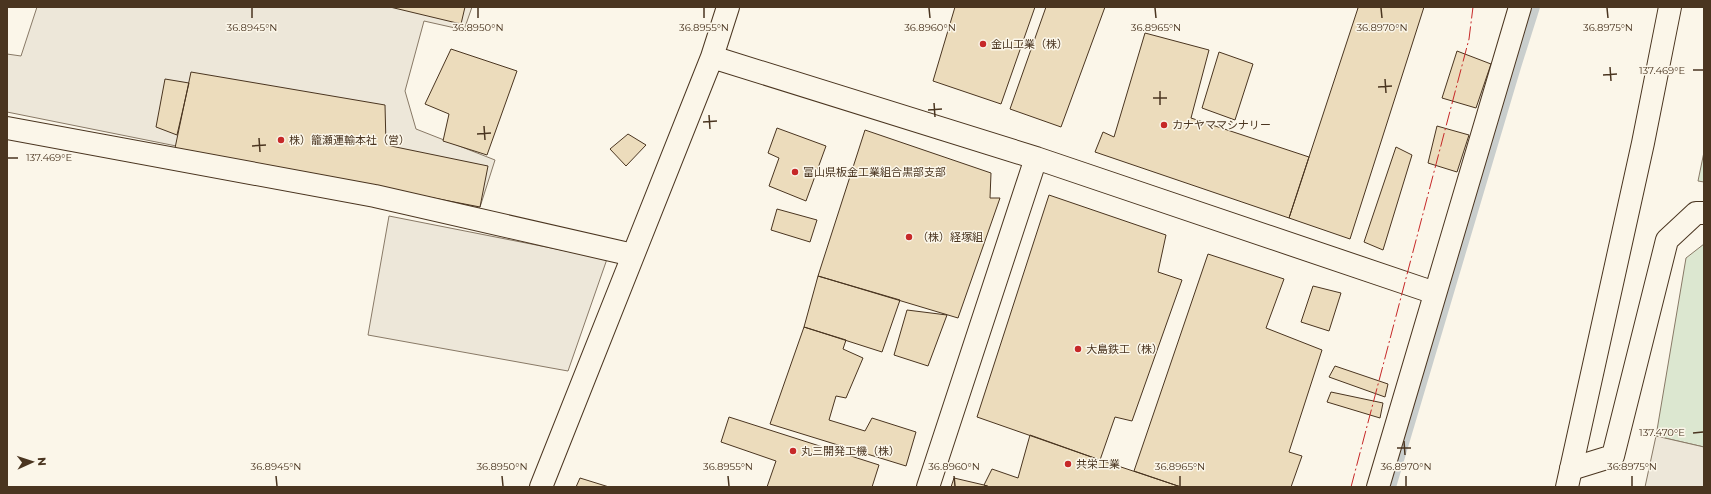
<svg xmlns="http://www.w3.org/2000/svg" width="1711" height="494" font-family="Montserrat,'Noto Sans JP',sans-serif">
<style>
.green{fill:#dce7d0;stroke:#887966}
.parking{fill:#ede7d9;stroke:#887966}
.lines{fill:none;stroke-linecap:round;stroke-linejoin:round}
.stream{stroke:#c9cecd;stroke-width:8}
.building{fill:#ecdcbc;stroke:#4a3520}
.street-casing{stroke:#4a3520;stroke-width:24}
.secondary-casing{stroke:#4a3520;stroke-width:24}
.street{stroke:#fbf6e9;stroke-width:22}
.secondary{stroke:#fbf6e9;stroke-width:22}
.power{stroke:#c62828;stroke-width:1;stroke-dasharray:14 3 2 3;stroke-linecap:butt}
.ticks{fill:none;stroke:#4a3520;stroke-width:1.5}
.poi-dot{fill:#c62828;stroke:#fbf6e9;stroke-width:1.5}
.labels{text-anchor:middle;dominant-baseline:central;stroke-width:3;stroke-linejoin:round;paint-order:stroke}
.poi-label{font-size:11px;fill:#4a3520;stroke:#fbf6e9;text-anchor:start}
.ticks-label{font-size:10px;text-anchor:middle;fill:#4a3520;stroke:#fbf6e9;stroke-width:3;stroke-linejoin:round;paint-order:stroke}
</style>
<rect width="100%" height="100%" fill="#fbf6e9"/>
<path class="green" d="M1704,152V182L1698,181Z
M1704,244V447L1656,436L1686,258Z"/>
<path class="parking" d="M37,7H472L464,30L424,21L405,91L416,129L495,160L480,207L7,112V54L21,56Z
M389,216L607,259L568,371L368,335Z
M1656,436L1704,447V487H1645Z"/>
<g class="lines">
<path class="stream" d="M1392,487L1517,67L1536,7"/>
</g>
<path class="building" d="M390,7H465L461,24Z
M955,7H1035L1001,104L933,81Z
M1046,7H1105L1061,127L1010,109Z
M1356,7H1424L1350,239L1289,218L1358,8Z
M1145,33L1209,50L1191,118L1309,157L1289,218L1095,152L1103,132L1114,137Z
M451,49L517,71L487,155L443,141L449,114L425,104Z
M1457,51L1491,64L1476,108L1442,98Z
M1219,52L1253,64L1235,120L1202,108Z
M191,72L385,105L386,145L488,166L480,207L175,148Z
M165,79L189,83L177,135L156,127Z
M1437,126L1469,135L1457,172L1428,163Z
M777,128L826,146L806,201L769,186L779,158L768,153Z
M865,130L991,173L990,198H1000L958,318L818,276Z
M628,134L646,145L626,166L610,149Z
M1396,147L1412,155L1383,250L1364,242Z
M1049,195L1166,235L1158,272L1182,280L1132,421L1115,417L1100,460L977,417Z
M777,209L817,220L810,242L771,230Z
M1208,254L1284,279L1266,328L1322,350L1289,452L1302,456L1291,487H1181L1134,471Z
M818,276L900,300L882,352L804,327Z
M1313,286L1341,293L1329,331L1301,322Z
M907,310L947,315L928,366L894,355Z
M804,327L846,340L843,349L863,358L846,398L836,396L829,420L865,431L872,418L916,432L906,466L770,424Z
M1335,366L1388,384L1385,397L1329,377Z
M1331,392L1383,403L1380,418L1327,402Z
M729,417L879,465L872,487H767L776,461L721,442Z
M1030,435L1100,460L1181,487H990L984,485L992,469L1018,478Z
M580,478L609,487H576Z
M954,478L984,485L990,487H951Z"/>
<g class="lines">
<g class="street-casing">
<path id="street" d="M712,57L1036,158L1435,293
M7,128L375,196L633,255
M1571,469L1613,456L1667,240L1696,213H1704
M541,487L712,57L728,7
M928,487L1036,158
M1378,487L1520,7"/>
</g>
<g class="secondary-casing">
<path id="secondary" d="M1567,487L1643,143L1670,7"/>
</g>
<use href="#street" class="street"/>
<use href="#secondary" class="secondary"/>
<path class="power" d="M1351,487L1469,39L1473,7"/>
</g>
<path class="ticks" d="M252,8V18M478,8V18M704,8V18M929,8L930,18M1155,8L1156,18M1381,8L1382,18M1607,8L1608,18M1610,67L1611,81M1693,70H1703M1603,75L1617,74M1385,79L1386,93M1378,87L1392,86M1160,91V105M1153,98H1167M934,103L935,117M928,110L942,109M709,115L710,129M703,122L717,121M484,126L485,140M477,134L491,133M259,138L260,152M252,146L266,145M8,158H18M1693,433L1703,432M1404,441L1405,455M1397,448H1411M276,476L277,486M502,476L503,486M728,476L729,486M954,476L955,486M1180,476V486M1406,476V486M1632,476V486"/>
<g class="poi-dot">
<circle cx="983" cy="44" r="4"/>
<circle cx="1164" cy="125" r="4"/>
<circle cx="281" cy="140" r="4"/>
<circle cx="795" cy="172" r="4"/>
<circle cx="909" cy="237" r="4"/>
<circle cx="1078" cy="349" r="4"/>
<circle cx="793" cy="451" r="4"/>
<circle cx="1068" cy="464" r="4"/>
</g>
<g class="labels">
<g class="poi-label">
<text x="991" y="44">金山工業（株）</text>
<text x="1172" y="125">カナヤママシナリー</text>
<text x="289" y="140">株）籠瀬運輸本社（営）</text>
<text x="803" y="172">富山県板金工業組合黒部支部</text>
<text x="917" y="237">（株）経塚組</text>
<text x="1086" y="349">大島鉄工（株）</text>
<text x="801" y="451">丸三開発工機（株）</text>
<text x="1076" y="464">共栄工業</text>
</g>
</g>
<g class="ticks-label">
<text x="252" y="31">36.8945°N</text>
<text x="478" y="31">36.8950°N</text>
<text x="704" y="31">36.8955°N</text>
<text x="930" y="31">36.8960°N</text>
<text x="1156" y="31">36.8965°N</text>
<text x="1382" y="31">36.8970°N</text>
<text x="1608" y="31">36.8975°N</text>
<text x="1662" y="74">137.469°E</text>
<text x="49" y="161">137.469°E</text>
<text x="1662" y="436">137.470°E</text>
<text x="276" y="470">36.8945°N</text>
<text x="502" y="470">36.8950°N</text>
<text x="728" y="470">36.8955°N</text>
<text x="954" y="470">36.8960°N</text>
<text x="1180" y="470">36.8965°N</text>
<text x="1406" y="470">36.8970°N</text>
<text x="1632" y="470">36.8975°N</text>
</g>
<rect width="1711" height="494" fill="none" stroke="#4a3520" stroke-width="16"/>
<g transform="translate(32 462) rotate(87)" stroke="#fbf6e9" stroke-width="3" paint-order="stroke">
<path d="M0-3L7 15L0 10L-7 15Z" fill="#4a3520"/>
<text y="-6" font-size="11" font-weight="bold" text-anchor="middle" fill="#4a3520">N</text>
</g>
</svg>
